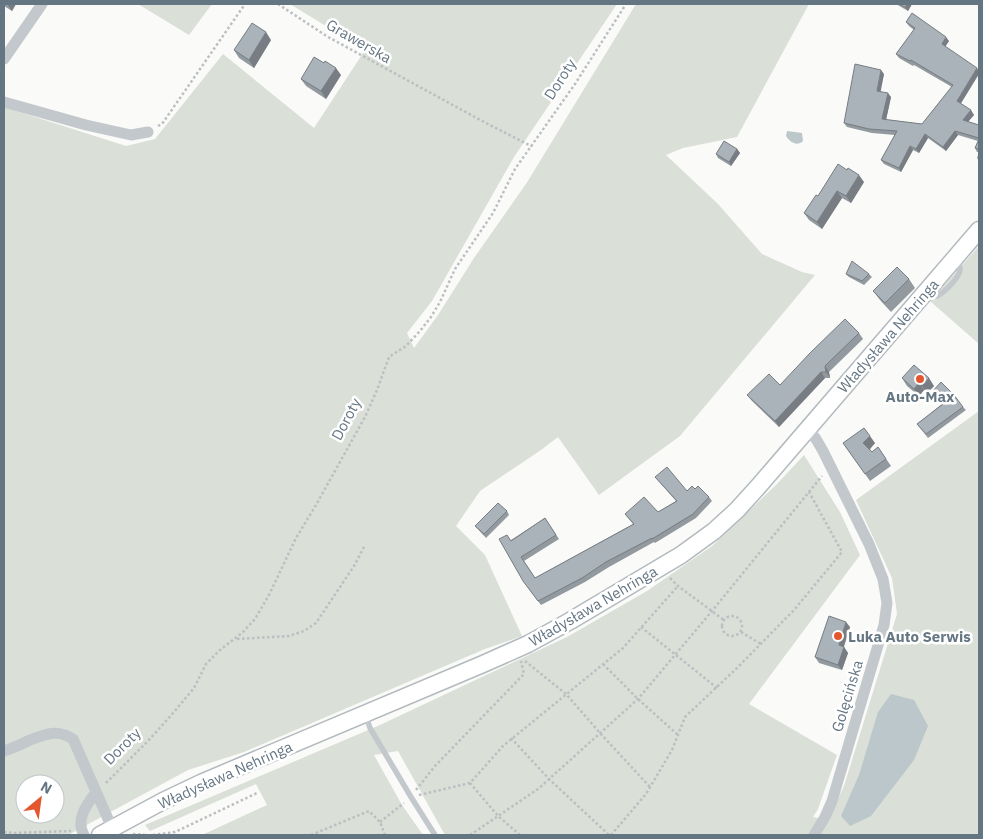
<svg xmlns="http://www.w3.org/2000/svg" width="983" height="839" font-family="'IBM Plex Sans',sans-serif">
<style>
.green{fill:#dadfd7;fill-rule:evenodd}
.water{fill:#bbc7cb}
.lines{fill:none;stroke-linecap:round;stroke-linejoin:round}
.secondary-casing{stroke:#b3babf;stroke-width:19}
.path{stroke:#bbbfc2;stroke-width:2.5;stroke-dasharray:2.5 2.5;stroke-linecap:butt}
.lane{stroke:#c3c8cc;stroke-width:5.5}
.street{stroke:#c3c8cc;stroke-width:11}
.secondary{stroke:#fff;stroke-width:16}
.wall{fill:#929a9f}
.shaded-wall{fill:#777d82}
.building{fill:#aab3b9;stroke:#777d82}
.poi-dot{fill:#e4572e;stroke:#fff;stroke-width:2}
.labels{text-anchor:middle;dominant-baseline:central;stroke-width:5;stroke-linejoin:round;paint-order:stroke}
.street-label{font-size:15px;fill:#657683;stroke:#fff}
.poi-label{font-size:15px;font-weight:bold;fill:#657683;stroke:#fff}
</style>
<rect width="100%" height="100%" fill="#fafaf8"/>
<path class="green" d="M138,4H212L189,35Z
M290,4H617L514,157L432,301L407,333L414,348L438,315L474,258L526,184L636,4H809L737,137L683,148L666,155L718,204L762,254L802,272L815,275L680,436L599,495L558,437L541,450L480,491L456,526L485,555L522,636L485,649L244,752L188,770L68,835H4V107L126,146L155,139L223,54L314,128L365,50ZM25,784H55V814H25Z
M979,246V344L930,301Z
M979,411V835H445L398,751L374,755L402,805L423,835H202L267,805L256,784L150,831L145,825L380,725L567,637L647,591L712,546L777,484L804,455L840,512L860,555L749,704L837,755L818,809L813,817L828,820L844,786L897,614L892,578L856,500Z"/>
<path class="water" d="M787,131L802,133L803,141C797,147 790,142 786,136Z
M891,694L914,700L928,726L914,760L871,816L850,826L841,816L859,775L878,712Z"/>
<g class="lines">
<g class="secondary-casing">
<path id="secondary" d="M100,835L163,801L203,782L483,664L528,644L570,621L681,555L714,531L737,510L757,488L979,230"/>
</g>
<path class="path" d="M278,4L328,37L484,122L531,146
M158,126L162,124L245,4
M670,578L678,586L724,620
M722 626a10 10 0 1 1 20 0a10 10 0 1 1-20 0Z
M641,627L717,688
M741,632L761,644
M237,639L289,636L304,631L316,623L354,566L365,545
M525,661L566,694L600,733L650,787
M603,664L638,699L678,735
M511,738L549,779L609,835
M106,783L148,741L174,712L194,688L206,664L220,650L243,632L255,619L269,595L296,538L316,505L365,417L377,390L389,357L406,346L420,331L431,317L440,302L455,269L493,213L515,169L575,84L626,4
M416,790L435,766L524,674L521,661
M419,795L470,783
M380,822L404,803
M4,832L13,833L71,831
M133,834L147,835
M153,835L175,832L257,793
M311,835L369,811L380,822L385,835
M470,835L538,789L638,699L712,611L822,476
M520,835L498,816L470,783L503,746L623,648L678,586
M611,835L646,794L672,750L685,717L737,668L794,610L842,552L809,492"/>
<path class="lane" d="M929,292L937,296C944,293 959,278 960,270C961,267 958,262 957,258
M366,716L370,728L411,797L435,835"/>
<path class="street" d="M4,59L42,4
M4,102L86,125L131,135L148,132
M808,429L816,439L823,451L869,544L883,579L887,603L884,625L832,801L825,817L814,835
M4,751C13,748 22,744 30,740C45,734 58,729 73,739L112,828
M84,835C75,820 87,804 96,792"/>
<use href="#secondary" class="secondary"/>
</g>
<path class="wall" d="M4,4H16L12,11L4,6Z
M896,4H912L908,11Z
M906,22L949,41L945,47L961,104L974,115L968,122L979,125V161L977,158L979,152H977L975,148L978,141L958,135L946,151L928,138L919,153L913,150L901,172L884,164L881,160L895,135L872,133L847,127L844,123L884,74L880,91L891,97L886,120L922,124L952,87L914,65L913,66L899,58L896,54L914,30L909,26Z
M271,40L254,68L239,58L234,50Z
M341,75L326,99L306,86L301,79Z
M737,149L740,153L731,166L718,158L716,154Z
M864,182L851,203L842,198L822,229L809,220L804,213L818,196Z
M846,274H869L872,277L864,285L849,277Z
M909,279L915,288L891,312L880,300L873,291Z
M859,333L863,339L829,372L830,378H825L779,427L752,401L747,395L780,385Z
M902,378L934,386L927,393L924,390L919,396L907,386Z
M932,392L963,407L966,410L928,438L917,424L942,404Z
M843,443H875L870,449L872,452L878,447L891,466L870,481Z
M655,477L687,491L695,489L709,497L712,501L696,518L655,543L654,542L609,567L585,582L541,605L523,581L511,540L545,518L559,539L524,561L535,578L633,524L625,514L658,512L676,501Z
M507,511L509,515L486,538L475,526Z
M850,627L844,647L848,653L842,670L819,663L815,657Z"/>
<path class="shaded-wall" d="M7,4H16L12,11Z
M907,4H912L908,11L905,7Z
M266,32L271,40L254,68L249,60Z
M946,37L949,41L944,48L942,44Z
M336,68L341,75L326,99L321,91Z
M977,68L979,71V74L960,105L957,101Z
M881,70L884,74L880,95L877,91Z
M888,93L891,97L885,124L882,119Z
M971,110L974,115L966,124L963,120Z
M955,131L958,135L946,151L943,147Z
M925,134L928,138L919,153L916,149Z
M910,146L913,150L901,172L899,168Z
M737,149L740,153L731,166L729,162Z
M859,175L864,182L851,203L846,196Z
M837,191L842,198L822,229L817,222Z
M825,366L829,372L830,378L826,372Z
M821,372L825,378L779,427L775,421Z
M929,378L934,386L927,393L922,386Z
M919,383L924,390L919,396L914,389Z
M870,436L875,443L869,450L863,443Z
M846,622L850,627L842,651L839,645Z
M844,647L848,653L842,670L838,665Z"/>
<path class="building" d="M899,4H907L905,7Z
M912,13L946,37L942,44L977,68L957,101L971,110L963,120L979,125V138L955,131L943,147L925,134L916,149L910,146L899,168L881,160L897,131L869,129L844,123L855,64L881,70L877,91L888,93L882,119L922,124L953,85L911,60L910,61L896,54L915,28L906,22Z
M252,23L266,32L249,60L234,50Z
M314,57L324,63L325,61L336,68L321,91L301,79Z
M979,139V149L975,148Z
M724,141L737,149L729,162L716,154Z
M838,164L847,170L848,168L859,175L846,196L837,191L817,222L804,213L816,195L818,196Z
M852,261L869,274L862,281L846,274Z
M897,267L909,279L885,303L873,291Z
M845,319L859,333L825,366L826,372H821L775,421L747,395L769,374L780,385L810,353Z
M914,365L929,378L922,386L919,383L914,389L902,378Z
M941,382L954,395L963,407L926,434L917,424L943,404L932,392Z
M864,428L870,436L863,443L872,452L878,447L886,459L865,474L843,443Z
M667,467L687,491L692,486L695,489L698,486L709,497L693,514L652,539V538L606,562L582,578L538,601L523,581L499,539L507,535L511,541L545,518L556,535L521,557L535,578L634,524L625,514L644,497L658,512L677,501L655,477Z
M498,503L507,511L484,534L475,526Z
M829,616L846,622L839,645L844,647L838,665L815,657Z"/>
<g class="poi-dot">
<circle cx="920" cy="379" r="5"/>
<circle cx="838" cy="636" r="5"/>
</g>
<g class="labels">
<g class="street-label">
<text transform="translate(359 41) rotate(30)">Grawerska</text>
<text transform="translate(560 79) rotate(-57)">Doroty</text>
<text transform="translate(888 336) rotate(-49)">Władysława Nehringa</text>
<text transform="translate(346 419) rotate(-62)">Doroty</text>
<text transform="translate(593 606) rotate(-30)">Władysława Nehringa</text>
<text transform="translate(847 696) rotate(-73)">Golęcińska</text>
<text transform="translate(122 746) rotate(-45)">Doroty</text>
<text transform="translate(225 775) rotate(-24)">Władysława Nehringa</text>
</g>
<g class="poi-label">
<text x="920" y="396">Auto-Max</text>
<text x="848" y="636" text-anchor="start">Luka Auto Serwis</text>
</g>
</g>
<rect width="983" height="839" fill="none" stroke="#657683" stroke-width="10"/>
<g transform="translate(40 799) rotate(29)"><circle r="24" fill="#ffffff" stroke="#c1c8cd"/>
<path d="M0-4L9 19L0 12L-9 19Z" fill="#e4572e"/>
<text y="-8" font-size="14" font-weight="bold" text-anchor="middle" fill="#657683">N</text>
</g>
</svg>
